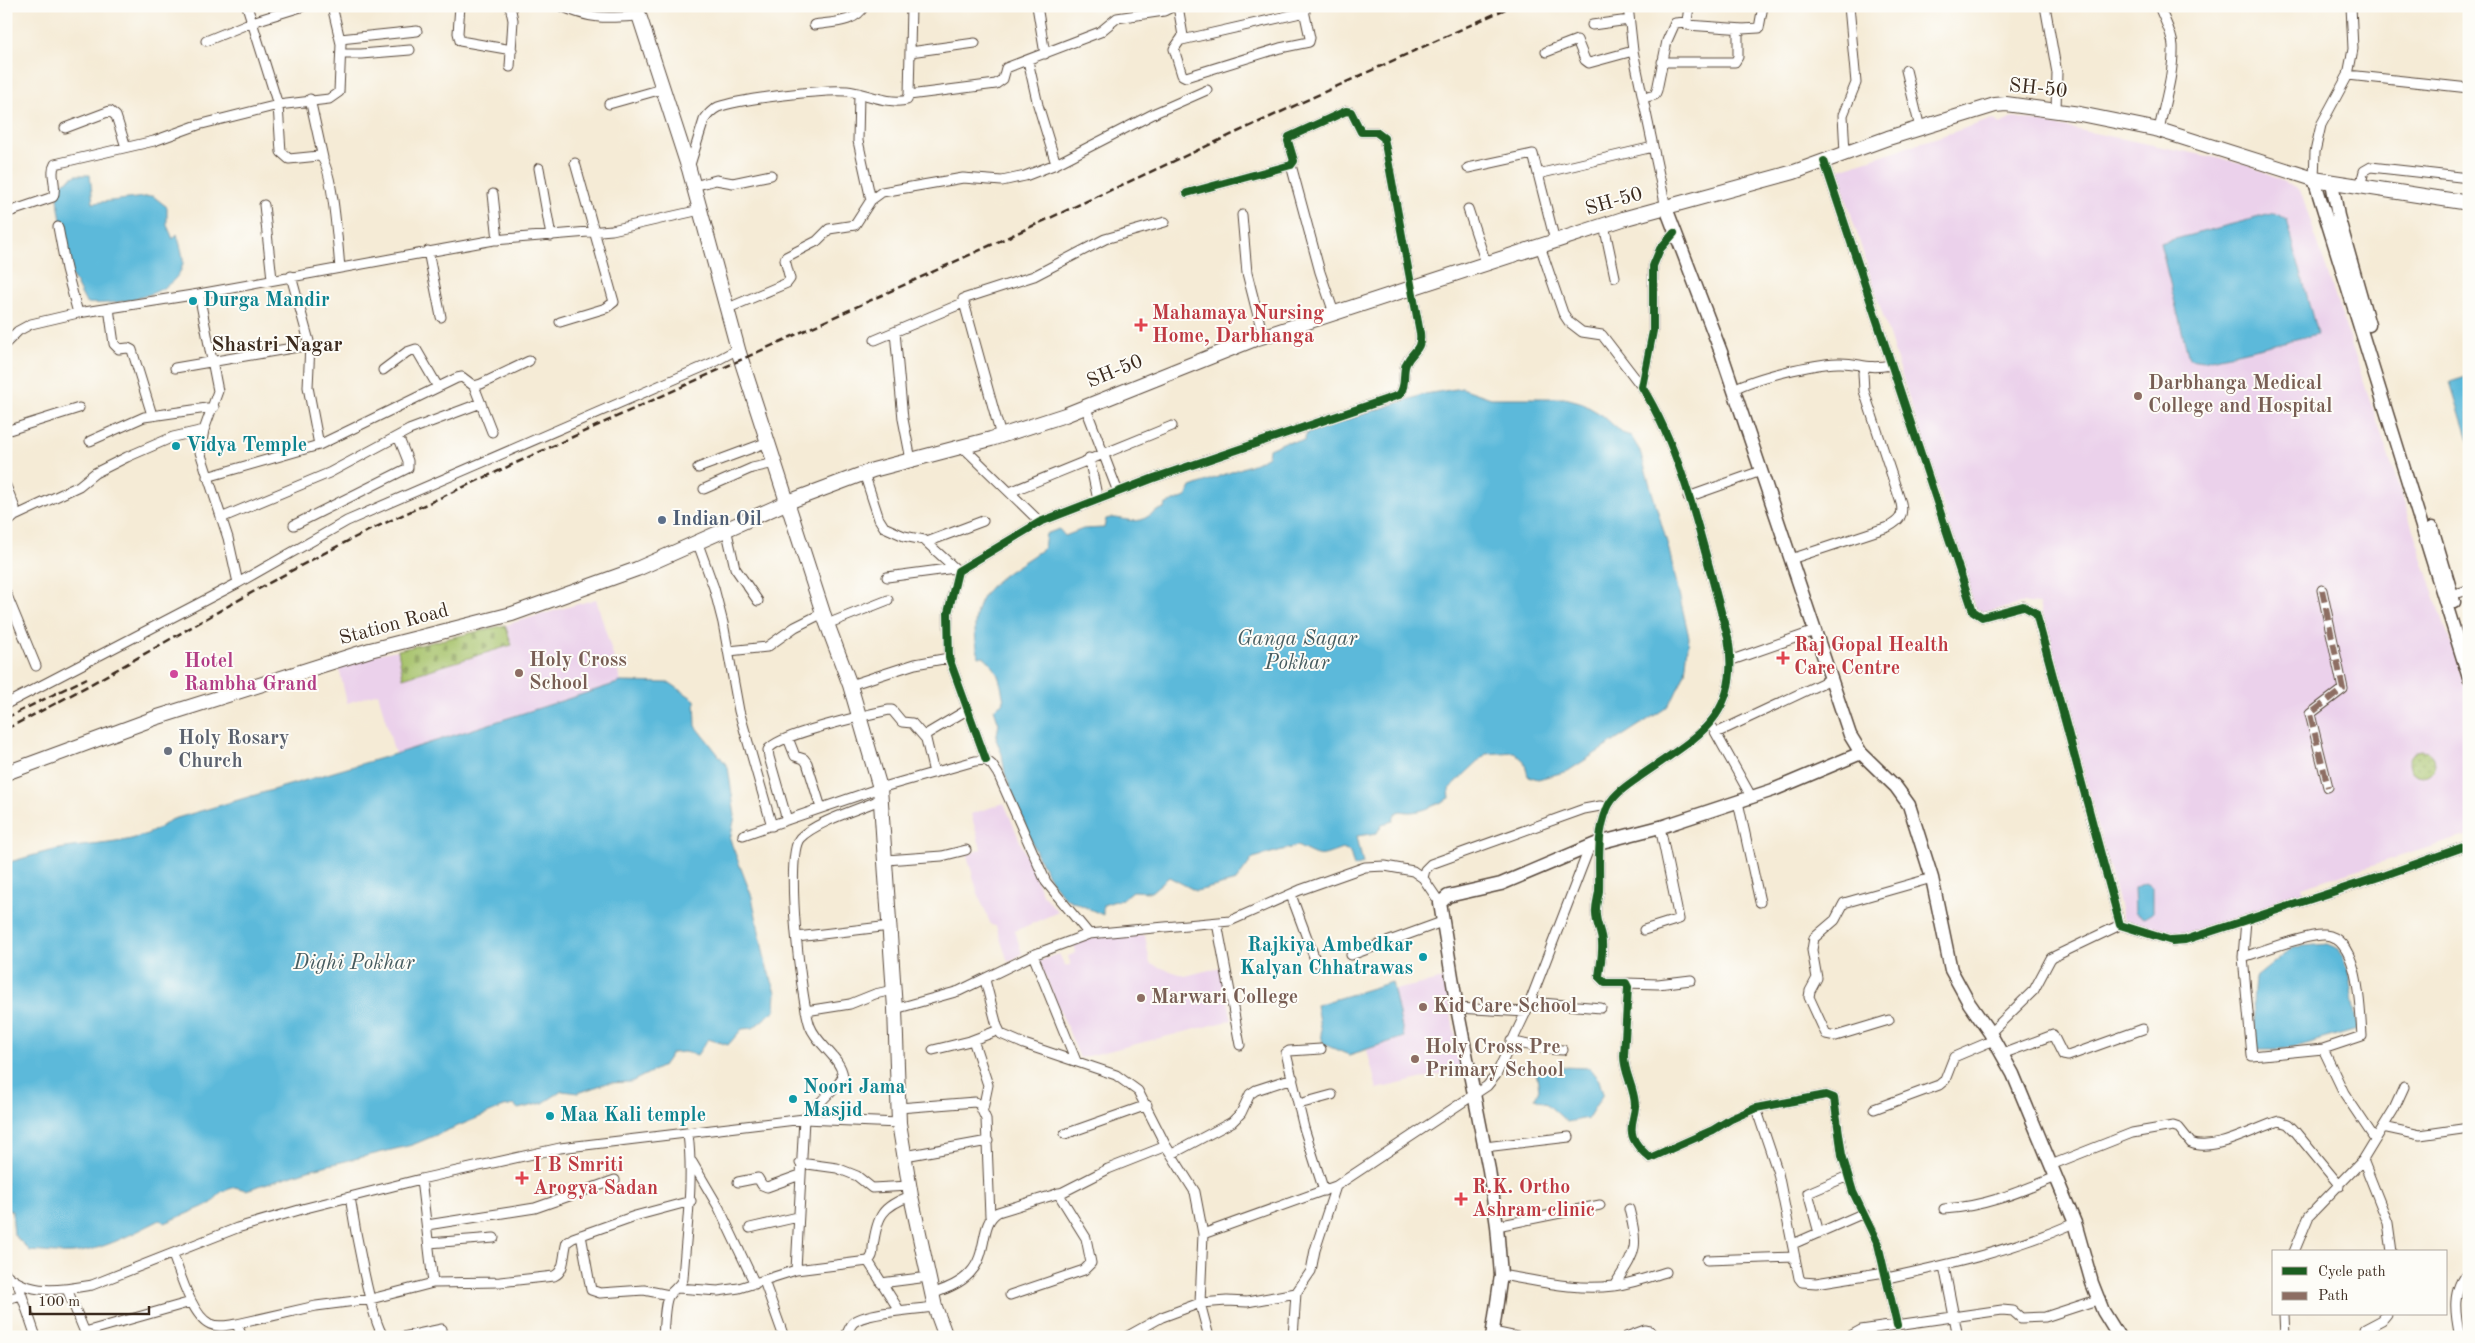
<svg xmlns="http://www.w3.org/2000/svg" width="2475" height="1343" font-family="'Old Standard TT',serif">
<style>
.built{fill:#ebd1eb}
.cemetery{fill:url(#cemetery-stones);stroke:#707643}
.park{fill:url(#park-dots);stroke:#707643}
.water{fill:#5cb9da;stroke:#4c727c}
.lines{fill:none;stroke-linecap:round;stroke-linejoin:round}
.street-casing{stroke:#57473a;stroke-width:11}
.secondary-casing{stroke:#57473a;stroke-width:15}
.primary-casing{stroke:#57473a;stroke-width:16}
.street{stroke:#fff;stroke-width:9}
.secondary{stroke:#fff;stroke-width:12}
.primary{stroke:#fff;stroke-width:14}
.rail{stroke:#3b2a1e;stroke-width:2.5;stroke-dasharray:8 4;stroke-linecap:butt}
.quiet{stroke:#8d6e63;stroke-width:6;stroke-dasharray:12 6;stroke-linecap:butt}
.cycleway-casing{stroke:#fdfcf7;stroke-width:11}
.cycleway{stroke:#1b5e20;stroke-width:8}
.culture-dot{fill:#0f9aa8;stroke:#fdfcf7;stroke-width:2}
.health-dot{fill:#e0444e;stroke:#fdfcf7;stroke-width:2}
.education-dot{fill:#8d6e63;stroke:#fdfcf7;stroke-width:2}
.service-dot{fill:#5c6f8a;stroke:#fdfcf7;stroke-width:2}
.hotel-dot{fill:#d1479c;stroke:#fdfcf7;stroke-width:2}
.worship-dot{fill:#6b7280;stroke:#fdfcf7;stroke-width:2}
.labels{text-anchor:middle;dominant-baseline:central;stroke-width:4;stroke-linejoin:round;paint-order:stroke}
.street-label{font-size:20px;fill:#3b2a1e;stroke:#fdfcf7}
.culture-label{font-size:20px;font-weight:bold;fill:#0d838f;stroke:#fdfcf7;text-anchor:start}
.health-label{font-size:20px;font-weight:bold;fill:#be3a42;stroke:#fdfcf7;text-anchor:start}
.education-label{font-size:20px;font-weight:bold;fill:#785e54;stroke:#fdfcf7;text-anchor:start}
.service-label{font-size:20px;font-weight:bold;fill:#4e5e75;stroke:#fdfcf7;text-anchor:start}
.hotel-label{font-size:20px;font-weight:bold;fill:#b23c85;stroke:#fdfcf7;text-anchor:start}
.worship-label{font-size:20px;font-weight:bold;fill:#5b616d;stroke:#fdfcf7;text-anchor:start}
.neighbourhood-label{font-size:21px;font-weight:bold;fill:#3b2a1e;stroke:#fdfcf7}
.water-label{font-size:21px;font-style:italic;fill:#475c60;stroke:#fdfcf7}
</style>
<defs>
<pattern id="cemetery-stones" width="16" height="16" patternUnits="userSpaceOnUse" patternTransform="scale(1.25)"><rect width="16" height="16" fill="#a4c168"/><path d="M2 7V4a2 2 0 0 1 4 0v3zM10 15v-3a2 2 0 0 1 4 0v3z" fill="#879d55"/></pattern>
<pattern id="park-dots" width="8" height="8" patternUnits="userSpaceOnUse" patternTransform="scale(1.25)"><rect width="8" height="8" fill="#a4c168"/><path d="M2 2h.1M6 6h.1" fill="none" stroke="#879d55" stroke-width="1.8" stroke-linecap="round"/></pattern>
</defs>
<rect width="100%" height="100%" fill="#fdfcf7"/>
<filter id="ink" filterUnits="userSpaceOnUse"><feTurbulence type="fractalNoise" baseFrequency=".02" numOctaves="2"/><feDisplacementMap in="SourceGraphic" scale="10" xChannelSelector="R" yChannelSelector="G"/><feConvolveMatrix kernelMatrix="1 2 1 2 8 2 1 2 1" color-interpolation-filters="sRGB"/></filter>
<filter id="wash" filterUnits="userSpaceOnUse"><feTurbulence type="fractalNoise" baseFrequency=".0096" numOctaves="4" result="noise"/><feDisplacementMap in="SourceGraphic" scale="20" xChannelSelector="R" yChannelSelector="G"/><feGaussianBlur stdDeviation="1.12" result="paint"/><feColorMatrix in="noise" values="0 0 0 0 0 0 0 0 0 0 0 0 0 0 0 0 0 1.4 0 .05"/><feComposite in="paint" operator="in"/></filter>
<g filter="url(#wash)">
<rect width="100%" height="100%" fill="#f5ebd6"/>
<path class="built" d="M2014,117L2247,164L2300,190L2469,698V835L2301,887L2304,896L2189,934L2173,937L2123,920L2039,604L2024,603L1984,613L1975,608L1837,170L1993,119L2000,124Z
M596,599L621,682L395,754L378,693L347,703L339,668L371,655L398,650L403,678L512,645L505,625Z
M1004,803L1042,894L1058,912L1015,931L1022,954L1008,962L996,926L991,925L978,894L967,855L981,849L971,814Z
M1145,935L1150,964L1185,976L1221,967L1232,1020L1080,1058L1039,961L1059,954L1065,966L1071,965L1068,956L1076,953L1074,942L1090,937Z
M1444,979L1462,1069L1377,1089L1367,1050L1404,1036L1394,990Z"/>
<path class="cemetery" d="M505,625L512,645L403,678L398,650Z"/>
<path class="park" d="M2409 763a13 13 0 1 1 26 0a13 13 0 1 1-26 0Z"/>
<path class="water" d="M76,175H90L93,203L153,196L167,207V225L173,239L177,234C179,242 184,256 183,264C176,297 112,306 86,303L69,270L59,208L58,197L61,184Z
M2275,213L2287,220L2317,334L2203,361L2189,359L2160,243Z
M2469,376V443L2450,382Z
M1462,388L1491,398H1565L1580,402L1602,415L1622,433L1631,436L1640,451L1668,546L1689,637L1685,673L1674,697L1666,708L1568,771L1538,779L1528,776L1524,761L1514,752L1486,754L1449,789L1450,798C1433,806 1419,815 1400,811L1395,814L1393,821L1382,824L1377,833L1357,836L1363,864L1354,867L1350,852L1342,849C1317,858 1322,858 1297,846L1253,858L1236,881L1205,889L1196,891L1169,877L1151,892L1132,891L1122,899L1103,905V915L1065,898L1052,882L1038,857L1005,774L1002,754L996,739L999,724L994,709L1004,702C1001,684 999,668 983,656L979,657C963,591 997,581 1044,548L1046,534L1059,529L1065,536L1083,529L1104,528L1106,519C1117,515 1128,523 1141,520C1147,518 1156,510 1165,508L1166,504L1186,497L1191,487L1258,462L1268,456L1269,449L1285,442L1304,441L1307,433L1425,394Z
M621,682L670,683L695,700L696,726L728,767L735,816L730,840L752,897L766,965L776,992L775,1010L753,1028L742,1029L728,1045L708,1039L697,1055L684,1052L672,1053L663,1066L631,1082L607,1083L578,1093L562,1091L543,1103L518,1109L514,1105L504,1107L412,1145L308,1170L246,1190L235,1187L221,1192L212,1203L165,1223L160,1220C134,1233 103,1250 73,1253C59,1254 44,1252 30,1251L14,1235L12,1211L6,1209V863C22,859 39,853 55,850C92,842 140,847 170,820L395,754Z
M2145,883L2152,887V913L2144,918L2135,913L2134,888Z
M2327,944L2339,949L2348,970L2357,1029L2288,1049H2257L2253,1003L2255,978L2293,947Z
M1392,982L1404,1037L1349,1055L1323,1044L1316,1005Z
M1560,1067L1589,1068L1599,1080L1603,1094L1588,1118L1567,1122L1546,1103L1535,1098L1539,1089L1536,1070Z"/>
</g>
<g filter="url(#ink)">
<g class="lines">
<g class="street-casing">
<path id="street" d="M332,6L341,44L339,92L329,99L278,105L281,152L289,159L319,156C333,162 338,250 340,268
M460,6L458,33L460,41L512,50
M561,6C591,20 607,18 639,16
M1037,6L1045,54
M1178,6L1183,36L1174,49L1182,75L1186,77L1280,48L1309,42L1310,38L1303,6
M1628,6L1633,51L1666,208
M2045,6L2057,73L2056,110
M814,25C831,22 856,23 864,6
M1592,25L1629,20
M1687,25L1744,29
M340,39L417,31
M1182,40L1305,12
M206,41L252,22L301,7
M910,52L975,43
M1546,52L1577,40L1585,60L1589,63L1633,51
M341,54H361L410,50
M1028,61L1038,105L1056,164
M1662,62H1735L1738,57V32L1742,29L1759,28L1763,6
M510,67L513,20L510,6
M1906,70L1920,128
M2348,75L2469,88
M859,93L858,141L871,200
M909,95L996,84L1003,79L1006,68L1100,32L1117,18L1164,11L1174,6
M1643,98L1655,95L1657,90L1667,41L1675,23L1687,22L1689,6
M310,99L323,158
M609,104L662,89
M65,128L110,111L116,116L126,147
M2159,130C2164,104 2174,74 2173,46C2172,32 2164,20 2159,6
M1845,153L1843,115L1856,83L1849,6
M1824,161L1973,611L1982,617L2023,606L2036,613L2120,925L2172,941L2185,940L2385,875L2469,845
M1291,165L1320,272L1334,313
M539,168L551,236
M689,168L704,120C708,114 712,110 718,107C740,99 823,89 847,91C865,93 889,105 907,100L909,95L911,6
M1468,168L1533,154L1555,241
M1538,174L1653,147
M2314,179L2315,152L2321,125L2348,75L2353,49L2351,6
M694,186L716,180L733,183L771,175
M2360,187L2364,171L2371,167L2469,178
M493,194L498,240
M264,205L272,279
M1468,209L1486,263
M6,213L53,197C58,186 49,174 55,164L154,141L198,125L278,105L247,6
M1242,215L1247,273L1263,336
M1604,225L1615,277
M58,227L66,269L78,313
M1674,233L1660,249L1653,266V331L1642,387C1686,457 1705,557 1728,637C1742,718 1696,737 1639,777C1627,786 1612,795 1607,809C1596,836 1600,863 1599,891C1598,899 1595,906 1596,914C1596,924 1602,933 1602,943C1603,954 1600,966 1599,977L1605,983H1626L1628,987L1624,1056C1624,1074 1635,1088 1635,1106C1635,1114 1630,1124 1632,1133C1633,1143 1643,1152 1650,1158L1713,1130L1731,1119L1756,1108L1826,1095L1834,1098L1842,1155L1853,1192L1878,1244L1897,1325
M1540,246L1563,313L1569,322L1582,332L1602,335L1642,387
M428,251L441,317
M291,276L310,345L308,387L319,445
M199,294L218,391L204,430L200,452L228,538L238,583
M109,308L114,344L119,349L128,348L132,350L152,415
M726,309L787,283L790,279L785,260L786,257L817,241L829,229L855,225L871,200L882,192L963,178L1002,181L1025,176L1056,164L1157,112L1207,90
M560,322L606,308L614,302L575,163
M895,332L903,419L911,460
M875,340L963,303
M6,343L18,331L31,324L78,313L199,294L494,240L612,230L700,210
M175,368L310,345
M383,370L407,352L416,349L438,387
M474,386L492,432
M1734,389C1757,377 1812,364 1838,363C1859,362 1866,370 1890,365
M1085,406L1118,492
M6,431L79,408
M1001,436L963,299L1034,276L1105,239L1165,222
M90,441L144,417L214,407
M963,447L1040,522
M1089,458L1098,500
M698,468L768,442
M864,473L879,519L884,527L904,536L924,540L958,571
M207,477L319,445L457,378L462,377L474,386L481,384L529,361
M6,486L15,508V516L6,524
M704,489L752,468L775,463
M1010,492L1172,426
M1688,497L1761,471
M15,516L79,486L95,473L127,457L173,437L204,430
M221,518L329,473L409,430L481,403
M294,525L408,468V461L398,436
M726,528L735,568L758,601
M697,541L714,588L723,623L739,711L772,826
M927,542L983,521
M1791,559L1888,527C1899,521 1904,516 1901,503L1864,391L1863,373L1865,368
M887,577L955,568
M2322,590L2343,689L2310,714L2328,787
M6,593L36,666
M2447,596L2469,590
M827,624L888,600
M729,651L767,647L795,627L823,613
M1732,660L1815,631
M850,685L915,664L949,658
M6,704L238,583L347,521L712,363L738,349
M1713,728L1752,798
M1716,733L1831,679
M788,738L795,756L804,759L807,763L821,808
M986,760L949,658L948,613L958,571L1040,522L1154,478L1399,395C1407,386 1402,374 1406,364C1412,350 1422,352 1420,333L1384,138L1376,132H1361L1351,112L1346,111L1289,137L1288,141L1294,161L1291,165L1187,193
M934,773L925,735L967,710
M1738,802L1760,902
M787,820L769,757L768,750C775,735 870,714 889,710H892L902,722L912,723L925,738
M743,835L880,788L975,761L986,760L992,765L998,774L1046,882L1089,934
M886,860L942,856L966,850
M1423,878L1425,870L1431,864L1584,809L1600,806L1607,807
M1291,895L1316,962
M1217,923L1240,1045
M1644,930L1679,919L1660,827
M797,937L890,926
M1033,955L1076,1061
M1351,955L1442,922
M2243,957L2246,920
M985,980L997,1026L1001,1034L1024,1044L1116,1075L1138,1091L1166,1146L1195,1192L1203,1234L1336,1186L1487,1086L1496,1075L1526,1012L1590,846
M1626,983L1658,984L1691,980
M1530,1002L1601,1008
M1457,1008L1526,1012
M895,1009L959,991L1033,955L1089,934L1230,921L1300,890L1365,867L1385,866L1413,871L1423,878L1440,903
M806,1011L850,1004L875,994L893,990
M1889,1020L1836,1036L1826,1034L1809,997L1810,991L1817,978L1812,950L1814,938L1835,920L1844,903L1932,878
M1990,1033L2034,990L2051,958L2120,925
M973,1040L988,1085L983,1109
M1511,1041L1546,1049L1563,1050
M1321,1049L1289,1051L1286,1053L1304,1128L1324,1191
M2323,1049L2362,1036C2360,1011 2360,938 2325,935C2306,934 2263,951 2243,957L2252,1056L2323,1049L2344,1093L2375,1139
M933,1050L970,1041L999,1030
M2002,1054L2053,1035L2063,1055L2068,1056L2143,1029
M1299,1104L1332,1095
M899,1108L975,1102L979,1104L986,1119L990,1216
M1756,1108L1778,1173L1799,1278L1802,1282L1816,1283L1885,1272
M1874,1109L1939,1085L1945,1080L1954,1057L1994,1040
M2383,1127L2420,1135L2469,1128
M1065,1134L1147,1105
M1485,1147L1569,1137
M1172,1154L1232,1122L1241,1113L1250,1094L1256,1090L1293,1078
M905,1156L988,1141
M2363,1160L2388,1223L2392,1252
M692,1162L719,1208L755,1284
M800,1163L837,1168L857,1176L872,1188L910,1186
M2051,1165L2132,1133L2173,1126L2179,1128L2191,1143C2213,1153 2255,1128 2279,1121L2288,1124L2294,1130L2340,1186
M421,1179L433,1283
M738,1182L758,1178L762,1185L767,1187L800,1175
M350,1197C354,1223 371,1322 384,1337
M1944,1209C1984,1207 2019,1192 2056,1177
M427,1225L535,1208L615,1180
M1497,1226L1600,1205
M750,1228L798,1217
M1819,1233L1808,1193L1848,1176
M1203,1234L1200,1303L1209,1337
M581,1235L591,1290L600,1293L644,1290L669,1295
M429,1243L494,1238
M1793,1244L1864,1213
M2294,1252L2309,1216L2363,1160L2394,1109L2404,1087
M173,1255C180,1273 192,1316 210,1324C218,1328 228,1325 237,1324L242,1337
M1707,1260L1795,1257
M868,1261L899,1310
M1944,1266L1958,1337
M796,1270L804,1119L839,1083L843,1076C840,1056 817,1045 810,1026C801,1001 784,856 800,838C817,821 860,809 882,799
M6,1274C30,1296 62,1290 92,1285L237,1228L306,1208L421,1179L560,1148L804,1119L899,1123
M1501,1275C1538,1281 1576,1291 1613,1286C1631,1284 1649,1277 1666,1272
M1887,1278C1952,1264 2013,1250 2075,1223
M764,1281L784,1337
M881,1283L928,1277
M18,1284L36,1337
M1614,1286C1635,1252 1640,1250 1629,1209
M678,1288L718,1291L739,1288L796,1270L868,1261C873,1257 873,1253 873,1247C877,1216 882,1206 911,1196
M67,1289L86,1335
M932,1294C945,1289 960,1284 970,1273C989,1253 979,1223 998,1212L1063,1192L1108,1169L1166,1146
M1010,1295L1084,1270L1091,1263L1086,1238L1058,1193
M6,1299L22,1295
M2284,1314L2285,1337
M237,1324L316,1306L371,1299L433,1283L500,1282L554,1276C566,1271 563,1253 567,1242L573,1238L635,1216L691,1201
M85,1332L191,1302
M1493,1332L1517,1337
M403,1337L442,1329
M663,1337C664,1328 664,1302 669,1295C674,1289 679,1287 683,1279C686,1231 694,1183 688,1134
M845,1337C848,1332 850,1326 853,1323C863,1312 918,1309 935,1307
M1126,1337L1162,1317L1200,1303L1227,1301L1247,1302L1296,1293
M1293,1337L1296,1293L1311,1271L1315,1250L1336,1186
M1626,1337L1645,1330L1650,1331L1654,1337
M1848,1337L1861,1330L2002,1310L2013,1311L2021,1318L2045,1317L2100,1299
M2366,1337L2365,1329L2382,1320L2387,1314
M2460,1337C2455,1314 2451,1289 2469,1271"/>
</g>
<g class="secondary-casing">
<path id="secondary" d="M2314,179L2469,678
M2332,182L2338,216L2369,325
M1666,208L1721,352L1850,735L1861,753L1896,787L1909,805L1932,878L1951,970L1969,1003L1990,1033L2013,1074L2075,1223L2092,1283L2103,1311L2119,1337
M2432,528L2454,602
M1492,1337L1501,1275L1497,1226L1489,1170L1457,1008L1440,903L1448,896L1501,884L1598,843L1664,826L1773,790L1861,753"/>
</g>
<g class="primary-casing">
<path id="primary" d="M636,6L689,169L739,353L823,613L850,685L880,788L895,1009L899,1123L911,1196L935,1307L946,1337
M6,773L158,717L370,650L512,614L637,569L788,502L873,470L991,439L1065,415L1255,339L1626,218L1794,172L1888,138L1995,105L2006,104L2080,114L2159,130L2314,179L2469,203"/>
</g>
<use href="#street" class="street"/>
<use href="#secondary" class="secondary"/>
<use href="#primary" class="primary"/>
<path class="rail" d="M6,718L87,678
M6,729C130,667 247,590 372,529L1512,6"/>
<path class="quiet" d="M2322,590L2343,689L2310,714L2328,787"/>
<g class="cycleway-casing">
<path id="cycleway" d="M1824,161L1973,611L1982,617L2023,606L2036,613L2120,925L2172,941L2185,940L2385,875L2469,845
M1674,233L1660,249L1653,266V331L1642,387C1686,457 1705,557 1728,637C1742,718 1696,737 1639,777C1627,786 1612,795 1607,809C1596,836 1600,863 1599,891C1598,899 1595,906 1596,914C1596,924 1602,933 1602,943C1603,954 1600,966 1599,977L1605,983H1626L1628,987L1624,1056C1624,1074 1635,1088 1635,1106C1635,1114 1630,1124 1632,1133C1633,1143 1643,1152 1650,1158L1713,1130L1731,1119L1756,1108L1826,1095L1834,1098L1842,1155L1853,1192L1878,1244L1897,1325
M986,760L949,658L948,613L958,571L1040,522L1154,478L1399,395C1407,386 1402,374 1406,364C1412,350 1422,352 1420,333L1384,138L1376,132H1361L1351,112L1346,111L1289,137L1288,141L1294,161L1291,165L1187,193"/>
</g>
<use href="#cycleway" class="cycleway"/>
</g>
</g>
<g class="culture-dot">
<circle cx="193" cy="301" r="5"/>
<circle cx="176" cy="446" r="5"/>
<circle cx="1423" cy="957" r="5"/>
<circle cx="793" cy="1099" r="5"/>
<circle cx="550" cy="1116" r="5"/>
</g>
<g class="health-dot">
<path d="M1138.5 317.5h5v5h5v5h-5v5h-5v-5h-5v-5h5z"/>
<path d="M1780.5 650.5h5v5h5v5h-5v5h-5v-5h-5v-5h5z"/>
<path d="M519.5 1170.5h5v5h5v5h-5v5h-5v-5h-5v-5h5z"/>
<path d="M1458.5 1191.5h5v5h5v5h-5v5h-5v-5h-5v-5h5z"/>
</g>
<g class="education-dot">
<circle cx="2138" cy="396" r="5"/>
<circle cx="519" cy="673" r="5"/>
<circle cx="1141" cy="998" r="5"/>
<circle cx="1423" cy="1007" r="5"/>
<circle cx="1415" cy="1059" r="5"/>
</g>
<circle class="service-dot" cx="662" cy="520" r="5"/>
<circle class="hotel-dot" cx="174" cy="674" r="5"/>
<circle class="worship-dot" cx="168" cy="751" r="5"/>
<g class="labels">
<g class="street-label">
<text transform="translate(2038 89) rotate(6)">SH-50</text>
<text transform="translate(1614 202) rotate(-16)">SH-50</text>
<text transform="translate(1115 372) rotate(-22)">SH-50</text>
<text transform="translate(394 625) rotate(-15)">Station Road</text>
</g>
<g class="culture-label">
<text x="203" y="301">Durga Mandir</text>
<text x="186" y="446">Vidya Temple</text>
<text x="1413" y="946" text-anchor="end">Rajkiya Ambedkar<tspan x="1413" dy="23">Kalyan Chhatrawas</tspan></text>
<text x="803" y="1088">Noori Jama<tspan x="803" dy="23">Masjid</tspan></text>
<text x="560" y="1116">Maa Kali temple</text>
</g>
<g class="health-label">
<text x="1152" y="314">Mahamaya Nursing<tspan x="1152" dy="23">Home, Darbhanga</tspan></text>
<text x="1794" y="646">Raj Gopal Health<tspan x="1794" dy="23">Care Centre</tspan></text>
<text x="533" y="1166">I B Smriti<tspan x="533" dy="23">Arogya Sadan</tspan></text>
<text x="1472" y="1188">R.K. Ortho<tspan x="1472" dy="23">Ashram clinic</tspan></text>
</g>
<g class="education-label">
<text x="2148" y="384">Darbhanga Medical<tspan x="2148" dy="23">College and Hospital</tspan></text>
<text x="529" y="661">Holy Cross<tspan x="529" dy="23">School</tspan></text>
<text x="1151" y="998">Marwari College</text>
<text x="1433" y="1007">Kid Care School</text>
<text x="1425" y="1048">Holy Cross Pre<tspan x="1425" dy="23">Primary School</tspan></text>
</g>
<g class="service-label">
<text x="672" y="520">Indian Oil</text>
</g>
<g class="hotel-label">
<text x="184" y="662">Hotel<tspan x="184" dy="23">Rambha Grand</tspan></text>
</g>
<g class="worship-label">
<text x="178" y="739">Holy Rosary<tspan x="178" dy="23">Church</tspan></text>
</g>
<g class="neighbourhood-label">
<text x="277" y="345">Shastri Nagar</text>
</g>
<g class="water-label">
<text x="1297" y="639">Ganga Sagar<tspan x="1297" dy="24">Pokhar</tspan></text>
<text x="354" y="963">Dighi Pokhar</text>
</g>
</g>
<rect width="2475" height="1343" fill="none" stroke="#fdfcf7" stroke-width="25"/>
<rect x="2272" y="1250" width="175" height="65" fill="#fdfcf7" stroke="#afa8a0"/>
<rect x="2282" y="1267" width="25" height="8" fill="#1b5e20" stroke="#afa8a0"/>
<text x="2318" y="1276" font-size="15" fill="#3b2a1e">Cycle path</text>
<rect x="2282" y="1292" width="25" height="8" fill="#8d6e63" stroke="#afa8a0"/>
<text x="2318" y="1300" font-size="15" fill="#3b2a1e">Path</text>
<path d="M30 1306v8h119v-8" fill="none" stroke="#3b2a1e" stroke-width="2.5"/>
<text x="38" y="1306" font-size="15" fill="#3b2a1e" stroke="#fdfcf7" stroke-width="4" paint-order="stroke">100 m</text>
</svg>
